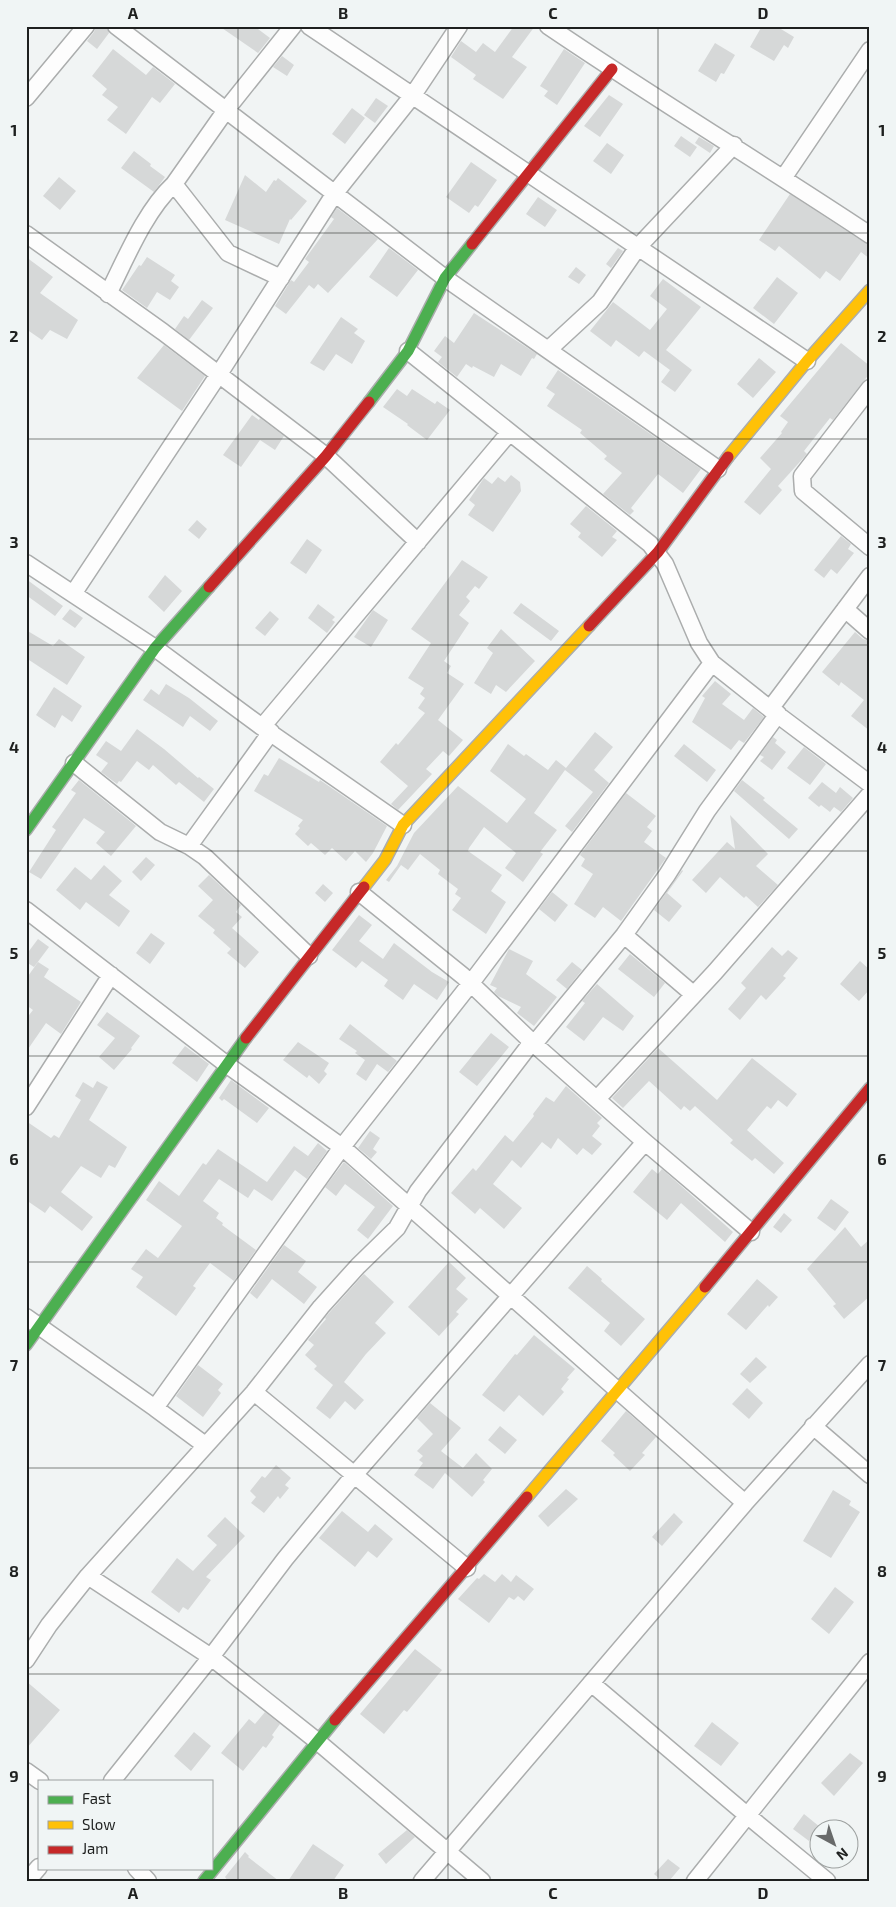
<svg xmlns="http://www.w3.org/2000/svg" width="896" height="1907" font-family="'Exo 2',sans-serif">
<style>
.building{fill:#d6d8d8}
.lines{fill:none;stroke-linecap:round;stroke-linejoin:round}
.street-casing{stroke:#abadad;stroke-width:19}
.fast-casing{stroke:#abadad;stroke-width:14}
.slow-casing{stroke:#abadad;stroke-width:14}
.jam-casing{stroke:#abadad;stroke-width:14}
.street{stroke:#fdfdfd;stroke-width:16}
.fast{stroke:#4caf50;stroke-width:11}
.slow{stroke:#ffc107;stroke-width:11}
.jam{stroke:#c62828;stroke-width:11}
.grid{fill:none;stroke:#1e201f;stroke-width:1;stroke-opacity:0.55}
.neatline{fill:none;stroke:#1e201f;stroke-width:2}
.grid-label{font-size:16px;text-anchor:middle;font-weight:bold;fill:#1e201f}
</style>
<rect width="100%" height="100%" fill="#f1f4f4"/>
<path class="building" d="M96,26H106L109,33L97,49L87,41L94,32Z
M219,26H254L270,38L258,53Z
M514,26H535L512,57L527,67L503,99L473,79L476,75L451,57L461,41L476,52L483,43L495,52Z
M762,26H776L794,37L788,48L784,45L774,61L750,47Z
M715,43L735,55L724,74L721,73L716,82L698,71Z
M113,49L146,75L153,67L175,84L160,103L152,97L126,134L107,120L118,107L102,95L107,89L92,76Z
M564,49L585,63L557,105L544,96L548,91L540,86Z
M282,56L294,65L287,76L273,67Z
M609,95L623,104L600,137L584,126Z
M376,98L388,106L375,123L364,115Z
M352,108L365,118L345,144L332,134Z
M681,136L697,147L690,157L674,146Z
M699,137L714,146L710,153L695,143Z
M607,143L624,155L611,174L593,161Z
M134,151L151,164L150,166L165,177L154,192L121,168Z
M471,162L497,180L478,207L475,205L469,213L446,197Z
M245,175L266,192L274,180L276,181L278,178L307,201L291,220L290,219L279,244L225,220Z
M59,177L76,191L60,210L43,196Z
M790,194L865,243L870,245V259L861,252L840,281L826,271L820,279L779,246L775,251L759,240Z
M538,197L557,210L545,227L526,214Z
M337,208L378,239L328,293L318,284L314,289L309,285L286,314L275,306L291,280L294,282L309,262L305,259L334,219L331,217Z
M389,248L418,270L397,297L369,277Z
M618,248L623,251L611,268L606,264Z
M26,257L53,277L40,293L78,320L67,339L50,330L42,340L26,329Z
M147,257L175,275L171,281L179,287L170,300L157,292L147,308L122,290L139,265L141,266Z
M576,267L586,275L579,284L568,277Z
M777,277L798,293L774,324L753,308Z
M663,279L701,307L666,350L692,370L675,392L661,382L670,370L644,351L639,357L616,340L611,347L590,331L613,302L650,330L667,309L650,296Z
M202,300L213,308L189,340L175,329L184,316L188,319Z
M474,313L537,354L534,359L532,358L521,376L501,364L494,377L473,366L472,368L466,364L457,377L438,362L442,357L434,351L445,336L454,343Z
M341,317L358,329L354,333L365,341L352,364L336,354L324,371L310,363Z
M841,343L870,366V373L833,420L830,418L804,451L807,454L778,486L782,490L760,515L744,502L771,469L760,458L782,433L781,432L788,422L780,416Z
M164,345L205,376L182,411L137,378Z
M759,358L776,372L753,398L737,384Z
M558,370L701,469L683,493L658,474L631,508L634,511L630,515L603,494L622,473L604,459L607,456L580,433L582,430L547,406L555,394L546,388Z
M397,389L407,396L412,389L435,404L437,401L450,410L427,440L407,425L408,424L383,407Z
M252,415L259,420L260,418L284,436L275,450L260,440L241,467L223,455Z
M511,475L520,482L521,491L493,532L468,515L475,505L469,500L484,478L492,484L498,477L505,482Z
M586,506L617,531L612,537L617,540L602,557L578,537L581,533L570,524Z
M197,520L207,529L199,539L188,530Z
M841,536L851,544L848,549L854,553L837,574L831,569L824,578L814,570Z
M307,539L322,550L306,574L290,563Z
M462,560L488,577L479,589L475,586L466,597L470,601L459,615L469,623L444,661L451,666L447,673L464,684L438,720L463,740L449,756L443,751L426,769L432,774L398,810L391,804L408,786L380,762L396,743L398,745L425,713L418,708L425,698L420,694L424,688L408,678L431,643L411,629Z
M165,575L182,591L164,612L148,597Z
M26,579L63,606L55,616L26,595Z
M521,603L559,631L551,641L513,613Z
M318,604L335,617L332,620L335,622L327,633L308,618Z
M70,609L83,618L75,628L62,619Z
M373,610L388,620L371,647L354,637Z
M270,611L279,619L265,636L255,628Z
M501,629L535,661L506,692L496,685L491,694L474,683L493,653L487,648Z
M26,630L53,646L59,639L85,657L67,685L26,658Z
M855,632L863,639L870,641V731L851,716L864,700L841,682L839,686L822,672Z
M715,681L731,694L722,704L744,720L753,708L764,717L744,743L739,740L731,750L692,722L705,698L702,696Z
M166,684L189,698L218,721L210,731L190,716L183,727L143,700L151,689L159,695Z
M54,687L82,706L72,722L62,715L55,728L36,715Z
M137,729L164,749L198,778L199,777L214,789L204,802L179,782L176,785L153,765L149,770L137,761L121,782L119,781L117,784L101,772L108,763L96,755L106,741L121,751Z
M595,732L613,747L594,770L609,783L572,832L565,826L593,792L565,770L534,813L557,830L540,852L543,854L523,882L505,868L516,853L484,827L469,848L468,851L502,875L491,891L506,902L486,934L452,910L461,898L455,894L458,889L438,874L440,870L420,854L408,870L401,865L389,882L386,880L397,866L414,833L458,786L507,823L526,799L490,771L508,744L524,756L526,754L548,770L556,760L566,768Z
M773,737L777,740L775,743L786,752L772,770L760,761L764,757L760,755Z
M684,744L716,770L707,782L674,756Z
M804,747L826,764L810,785L787,768Z
M279,758L319,782L320,780L387,826L373,853L366,862L355,851L346,861L332,848L325,855L311,843L308,846L295,834L300,828L298,826L303,820L254,791L264,774L268,776Z
M79,780L136,826L111,856L96,843L105,832L84,818L41,879L29,872L56,830L52,827L76,793L71,790Z
M742,780L765,798L763,800L798,829L789,839L734,791Z
M822,782L836,793L840,787L853,798L841,812L834,807L830,812L821,805L819,807L808,798Z
M626,793L656,816L647,827L652,831L644,842L666,858L621,921L603,907L595,918L574,904L593,874L581,866L585,859L580,855Z
M730,815L768,854L756,866L778,885L758,907L746,896L744,898L720,877L706,893L692,880L727,842L735,849Z
M146,857L155,865L141,881L132,872Z
M104,865L122,881L109,895L130,911L119,927L86,902L80,910L56,890L75,867L91,880Z
M682,870L683,871L667,893L682,906L669,922L654,910Z
M209,875L241,905L236,912L242,917L232,928L259,952L245,968L227,953L231,949L213,933L215,930L198,916L213,900L198,886Z
M323,884L333,893L325,902L315,893Z
M552,892L568,905L555,922L539,909Z
M359,915L372,925L359,941L383,959L394,943L432,972L449,982L437,1000L414,984L403,1000L384,986L388,980L362,961L356,968L332,950Z
M151,933L165,943L150,964L136,953Z
M38,939L49,947L34,967L26,962V955Z
M772,947L782,956L788,950L798,958L783,976L786,978L766,1000L761,995L740,1020L728,1009L746,988L741,983Z
M509,949L533,961L526,974L557,997L534,1026L517,1013L521,1007L498,996L494,992L497,988L490,985Z
M630,954L665,983L654,997L618,969Z
M860,961L870,970V989L859,1001L840,984Z
M38,962L49,969L44,977L81,1002L61,1034L46,1023L26,1052V1019L33,1010L26,1005V979Z
M572,962L582,970L567,989L556,980Z
M597,984L634,1016L623,1031L603,1017L584,1041L566,1027L585,1003L582,1001Z
M107,1012L140,1036L131,1048L132,1049L114,1070L99,1057L115,1038L97,1025Z
M350,1024L397,1061L388,1072L377,1064L366,1081L356,1074L365,1060L355,1053L357,1051L339,1039Z
M491,1033L509,1047L477,1086L459,1072Z
M298,1042L329,1063L324,1071L327,1074L319,1084L309,1075L307,1078L283,1060Z
M185,1046L209,1064L197,1082L172,1063Z
M658,1048L717,1100L752,1058L797,1094L787,1107L778,1100L771,1109L767,1106L747,1130L784,1163L774,1174L755,1158L752,1161L730,1143L733,1140L695,1106L690,1111L684,1106L681,1110L649,1081L623,1108L612,1098Z
M231,1080L269,1108L257,1123L224,1099L222,1101L219,1098Z
M97,1081L108,1087L89,1120L127,1147L115,1168L109,1165L101,1178L81,1166L61,1192L93,1217L82,1231L50,1206L45,1213L26,1200V1121L51,1138L54,1135L59,1138L81,1100L75,1096L83,1082L93,1088Z
M566,1086L602,1118L597,1123L600,1126L592,1136L602,1144L592,1155L583,1148L577,1155L558,1138L551,1149L542,1142L521,1168L512,1160L493,1184L522,1208L504,1229L480,1208L475,1214L451,1193L473,1168L476,1171L505,1135L513,1142L534,1116L533,1114L546,1097L554,1102Z
M370,1131L380,1138L373,1149L377,1152L371,1159L358,1148Z
M318,1143L327,1151L307,1179L295,1170L272,1201L254,1189L248,1198L219,1179L203,1201L219,1213L216,1218L223,1223L222,1225L256,1250L234,1281L210,1263L193,1286L196,1288L176,1316L136,1287L143,1277L131,1269L146,1249L158,1258L182,1226L146,1200L159,1181L179,1196L203,1163L206,1165L218,1149L267,1182L294,1146L308,1156Z
M344,1162L393,1206L368,1239L357,1230L375,1207L345,1184L336,1196L325,1187Z
M652,1169L658,1174L662,1169L733,1232L725,1242L681,1203L667,1220L633,1192Z
M831,1199L849,1212L835,1231L817,1218Z
M784,1213L792,1220L781,1233L773,1227Z
M845,1227L861,1247L870,1239V1296L844,1319L833,1306L836,1304L807,1269Z
M284,1245L306,1261L298,1272L317,1287L304,1304L272,1279L257,1299L250,1293Z
M449,1262L466,1278L456,1289L468,1299L456,1312L459,1314L439,1336L408,1307Z
M587,1266L602,1279L601,1281L645,1319L621,1346L604,1331L610,1323L568,1288Z
M364,1274L394,1302L375,1323L386,1333L366,1354L344,1382L364,1400L355,1410L345,1401L330,1419L316,1408L333,1385L314,1369L317,1366L305,1355L314,1345L308,1340L326,1319L325,1318L329,1313Z
M757,1279L778,1297L769,1307L768,1305L746,1330L727,1314Z
M534,1335L575,1369L567,1378L569,1379L561,1389L564,1392L543,1416L519,1395L504,1412L482,1395L515,1354L517,1355Z
M756,1357L767,1367L750,1383L740,1374Z
M198,1365L223,1384L218,1390L221,1393L203,1417L176,1396Z
M747,1388L763,1403L749,1419L732,1404Z
M430,1403L461,1428L441,1451L463,1468L476,1453L492,1469L483,1480L485,1482L472,1497L445,1473L433,1489L414,1475L423,1463L419,1460L423,1456L417,1451L433,1434L417,1418Z
M626,1411L656,1437L642,1453L645,1455L630,1471L613,1455L615,1453L601,1441Z
M500,1426L517,1440L505,1454L488,1440Z
M276,1465L291,1478L285,1485L289,1488L280,1499L278,1496L264,1513L251,1503L256,1497L250,1491L262,1476L265,1478Z
M566,1489L578,1499L548,1527L538,1516Z
M833,1490L851,1501L849,1505L860,1512L831,1558L803,1541Z
M342,1511L368,1532L375,1524L393,1539L377,1558L368,1551L355,1567L319,1538Z
M674,1513L683,1522L662,1546L652,1537Z
M225,1517L245,1536L206,1577L211,1580L188,1610L183,1607L179,1613L151,1592L177,1558L193,1571L217,1545L207,1536Z
M484,1574L495,1582L502,1574L511,1582L516,1575L534,1589L524,1601L518,1596L514,1600L509,1597L489,1623L458,1599L477,1578L479,1579Z
M835,1587L854,1602L829,1634L811,1619Z
M415,1649L442,1670L407,1712L404,1710L384,1734L360,1714Z
M26,1681L60,1710L26,1749Z
M265,1712L280,1724L272,1735L274,1737L266,1748L263,1746L243,1771L221,1753L249,1719L255,1724Z
M712,1722L739,1743L721,1766L694,1746Z
M194,1732L211,1746L191,1771L174,1756Z
M850,1753L863,1763L834,1796L821,1783Z
M804,1814L820,1827L809,1841L793,1829Z
M407,1830L415,1837L386,1864L378,1854Z
M313,1844L344,1865L333,1881H288Z
M245,1852L249,1856L248,1857L279,1881H228L225,1877Z
M668,1859L680,1868L669,1881H662L654,1874Z"/>
<g class="lines">
<g class="street-casing">
<path id="street" d="M116,26L445,278L718,469
M309,26L807,361
M548,26C654,98 763,164 870,235
M26,98L86,26
M784,177L870,50
M174,184L228,253L281,278
M26,234L163,332L326,456L418,542
M108,294C126,258 145,211 174,184L226,110L293,26
M548,350L600,302L638,247L734,145
M408,351L650,544L665,564L699,643L712,663L770,709L870,784
M870,388L802,476L803,491L870,547
M26,563L155,648L262,727L403,825
M73,594L219,374L335,193L413,95L459,26
M845,609L870,631
M770,709L870,576
M262,727L509,433
M74,763L160,832L189,846L205,857L309,956
M189,846L271,732
M359,892L463,976L534,1044L645,1142L751,1232
M26,910L226,1064L342,1147L745,1503
M624,935L693,994
M534,1044L624,935L667,875L707,811L778,714
M597,1099L715,972L870,794
M26,1107L111,975
M26,1317L155,1408L205,1445
M254,1392L467,1568
M155,1408L342,1147L471,983L712,663
M813,1426L870,1475
M88,1576L211,1657L317,1741L482,1881
M26,1660L49,1625L88,1576L254,1392L321,1307L358,1266L397,1228L418,1191L532,1042
M591,1683L748,1816L827,1881
M26,1771L40,1781
M112,1781L211,1657L285,1559L355,1474L645,1142
M136,1868L148,1881
M27,1881L39,1867
M422,1881L745,1503L870,1364
M695,1881L870,1662"/>
</g>
<g class="fast-casing">
<path id="fast" d="M369,402L408,351L445,278L472,244
M26,830L155,648L209,587
M26,1345L246,1038
M204,1881L335,1720"/>
</g>
<g class="slow-casing">
<path id="slow" d="M728,457L807,361L870,290
M364,887L385,860L403,825L589,626
M527,1497L705,1287"/>
</g>
<g class="jam-casing">
<path id="jam" d="M472,244L612,69
M209,587L326,456L369,402
M589,626L658,552L728,457
M246,1038L364,887
M705,1287L870,1088
M335,1720L527,1497"/>
</g>
<use href="#street" class="street"/>
<use href="#fast" class="fast"/>
<use href="#slow" class="slow"/>
<use href="#jam" class="jam"/>
</g>
<path class="grid" d="M238,26V1881M448,26V1881M658,26V1881M26,233H870M26,439H870M26,645H870M26,851H870M26,1056H870M26,1262H870M26,1468H870M26,1674H870"/>
<rect width="896" height="1907" fill="none" stroke="#f0f5f5" stroke-width="55"/>
<rect x="38" y="1780" width="175" height="90" fill="#f0f5f5" stroke="#9ca09f"/>
<rect x="48" y="1796" width="25" height="8" fill="#4caf50" stroke="#9ca09f"/>
<text x="82" y="1804" font-size="15" fill="#1e201f">Fast</text>
<rect x="48" y="1821" width="25" height="8" fill="#ffc107" stroke="#9ca09f"/>
<text x="82" y="1830" font-size="15" fill="#1e201f">Slow</text>
<rect x="48" y="1846" width="25" height="8" fill="#c62828" stroke="#9ca09f"/>
<text x="82" y="1854" font-size="15" fill="#1e201f">Jam</text>
<g transform="translate(834 1844) rotate(140)"><circle r="24" fill="#f0f5f5" stroke="#9ca09f"/>
<path d="M0-4L9 19L0 12L-9 19Z" fill="#686a6a"/>
<text y="-8" font-size="14" font-weight="bold" text-anchor="middle" fill="#1e201f">N</text>
</g>
<rect x="28" y="28" width="840" height="1852" class="neatline"/>
<g class="grid-label">
<text x="133" y="19">A</text>
<text x="343" y="19">B</text>
<text x="553" y="19">C</text>
<text x="763" y="19">D</text>
<text x="14" y="136">1</text>
<text x="882" y="136">1</text>
<text x="14" y="342">2</text>
<text x="882" y="342">2</text>
<text x="14" y="548">3</text>
<text x="882" y="548">3</text>
<text x="14" y="753">4</text>
<text x="882" y="753">4</text>
<text x="14" y="959">5</text>
<text x="882" y="959">5</text>
<text x="14" y="1165">6</text>
<text x="882" y="1165">6</text>
<text x="14" y="1371">7</text>
<text x="882" y="1371">7</text>
<text x="14" y="1577">8</text>
<text x="882" y="1577">8</text>
<text x="14" y="1782">9</text>
<text x="882" y="1782">9</text>
<text x="133" y="1899">A</text>
<text x="343" y="1899">B</text>
<text x="553" y="1899">C</text>
<text x="763" y="1899">D</text>
</g>
</svg>
